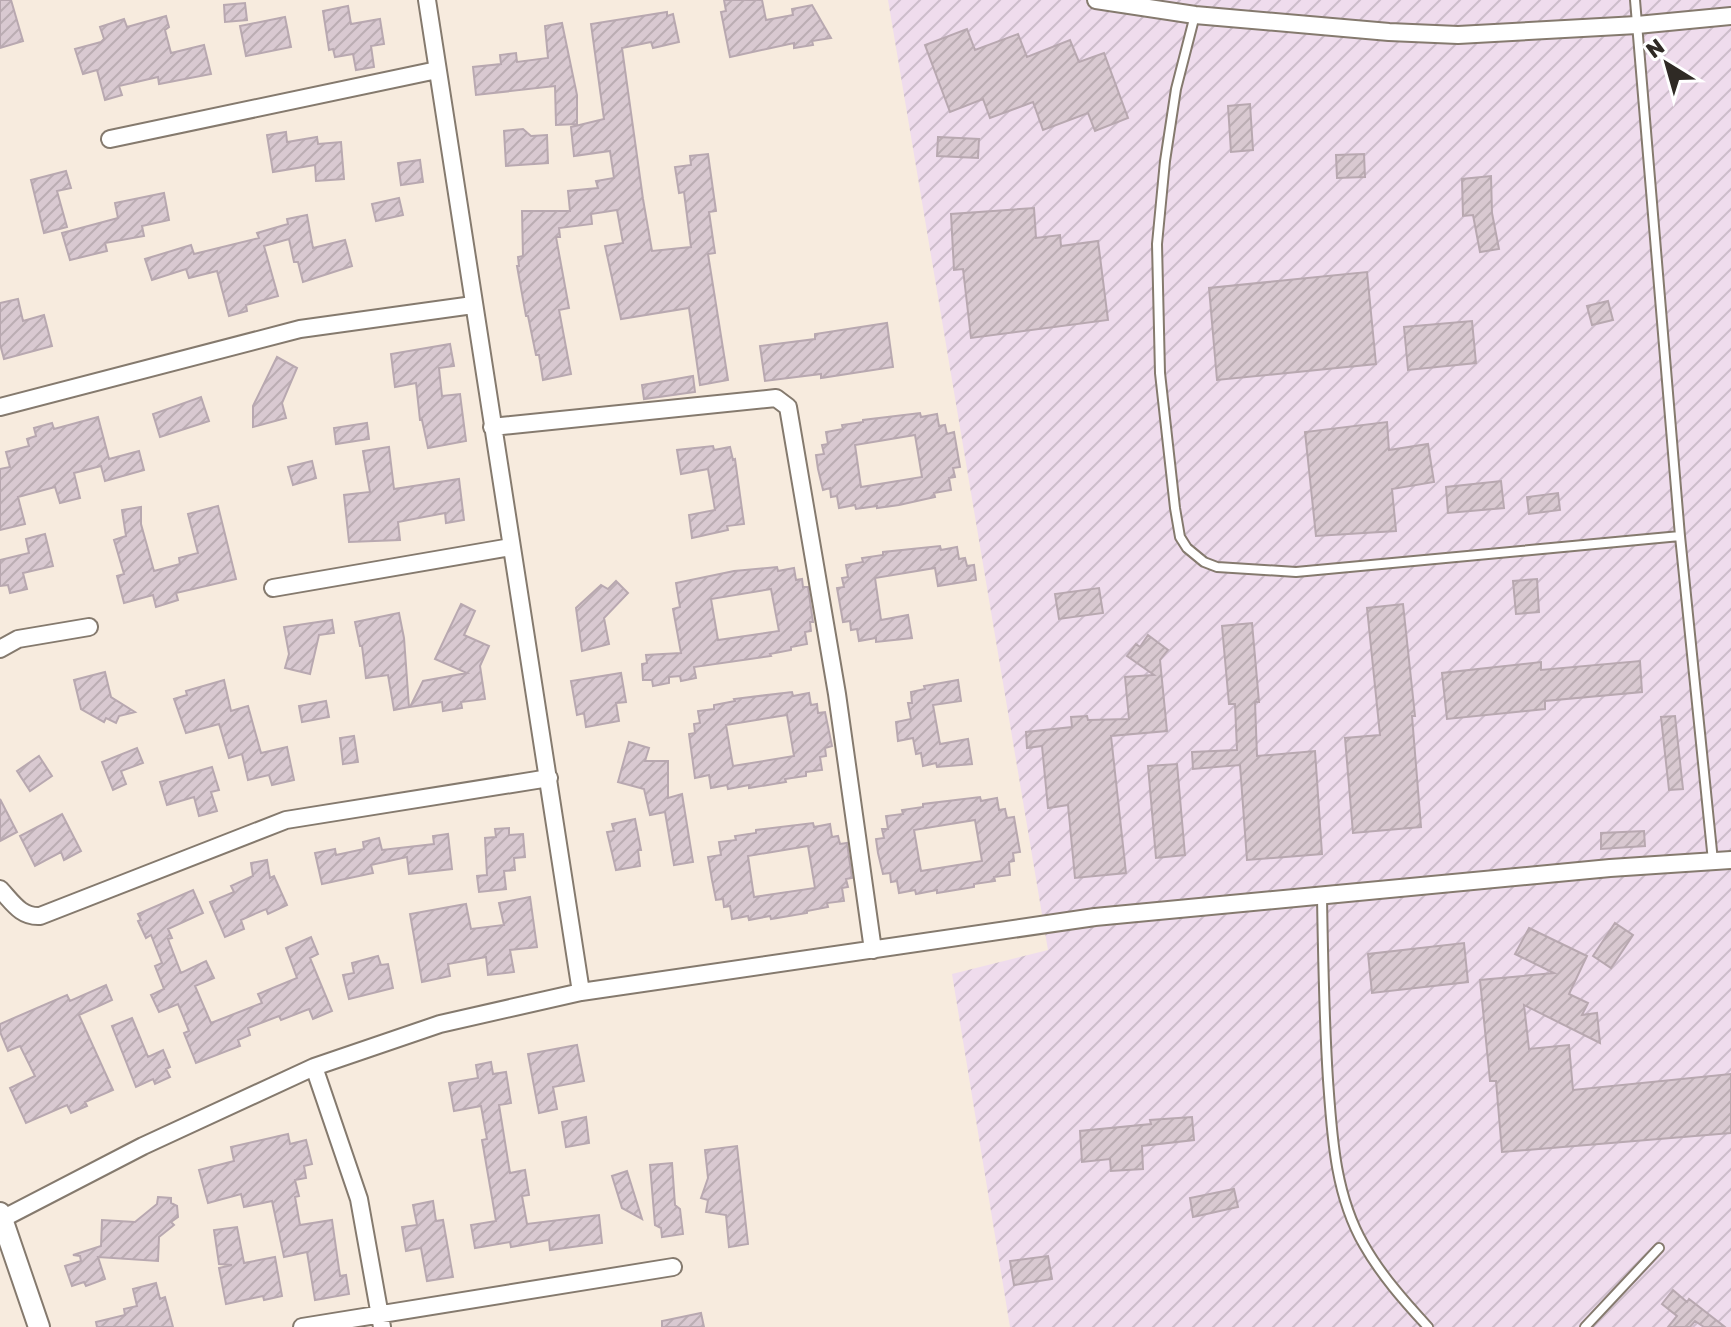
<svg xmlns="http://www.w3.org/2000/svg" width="1731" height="1327" font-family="Rubik,sans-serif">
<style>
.industrial{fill:url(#industrial-furrows)}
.building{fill:url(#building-hatch);stroke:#b8a8b0;stroke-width:2;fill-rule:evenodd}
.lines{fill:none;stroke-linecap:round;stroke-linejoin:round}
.service-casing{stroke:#857a6e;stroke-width:12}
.minor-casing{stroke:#857a6e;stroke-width:20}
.tertiary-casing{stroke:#857a6e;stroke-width:24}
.service{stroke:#fff;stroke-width:8}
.minor{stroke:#fff;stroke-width:16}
.tertiary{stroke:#fff;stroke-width:20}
</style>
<defs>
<pattern id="industrial-furrows" width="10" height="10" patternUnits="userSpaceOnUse" patternTransform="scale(2)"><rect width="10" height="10" fill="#efdced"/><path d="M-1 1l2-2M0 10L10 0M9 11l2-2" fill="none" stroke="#cdbdcb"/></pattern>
<pattern id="building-hatch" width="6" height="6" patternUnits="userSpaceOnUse" patternTransform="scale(2)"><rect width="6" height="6" fill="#d9c9d1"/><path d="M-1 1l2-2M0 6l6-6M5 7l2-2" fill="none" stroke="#bbadb3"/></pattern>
</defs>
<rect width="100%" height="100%" fill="#f7ebde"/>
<path class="industrial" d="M888,0H1731V1327H1010L952,974L1048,950Z"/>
<path class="building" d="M0,0H11L23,41L0,48Z
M724,0H762L766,20L793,15L792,9L812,5L831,38L812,41L813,45L794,48V43L730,57L721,12L726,11Z
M245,3L247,20L225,22L224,5Z
M348,6L351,24L380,19L384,44L371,46L374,67L356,70L353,54L335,57L333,49L329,50L323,11Z
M667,12V16L673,14L679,42L653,48L651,42L622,48L643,199L652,251L691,247L684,192L679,193L675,167L691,165L690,156L708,154L716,211L709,212L715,253L708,254L728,380L700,385L689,308L621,319L605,246L623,243L617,210L591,214L592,224L559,228L560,237H556L569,308L559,310L571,374L543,380L539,355H536L528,316H526L517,266H519L518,257L523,256L522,211H570L568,191L598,188L596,181L614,178L610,151L574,156L571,127L604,119L591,24Z
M166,16L169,27L165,30L171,53L204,45L211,74L159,84L158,77L119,86L122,95L105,100L97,70L83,74L75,49L101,42L104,39L100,27L124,19L127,27Z
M285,17L291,47L246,56L240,26Z
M562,23L577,95V124L556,125L555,86L476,95L473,67L501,64L500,55L516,53L517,62L548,58L545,26Z
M967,29L975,50L1018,34L1027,57L1070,40L1079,62L1104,53L1128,118L1095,131L1088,113L1043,130L1033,102L990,118L983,99L950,112L925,45Z
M1250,104L1253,150L1231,152L1228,106Z
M523,129L531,136L547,135L548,163L506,166L504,131Z
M286,132L287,142L317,137L318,144L341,142L344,179L316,181L315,165L273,172L267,135Z
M938,137L979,139L978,158L937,156Z
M1364,154L1365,177L1337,178L1336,155Z
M420,160L423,182L401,185L398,163Z
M66,171L71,188L57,191L67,227L44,233L31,180Z
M1491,176L1492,213L1499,249L1480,252L1473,215L1463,216L1462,179Z
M164,193L169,220L142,226L144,236L105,243L107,251L70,260L62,233L118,218L115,203Z
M399,198L403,215L376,221L372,204Z
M1034,208L1036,238L1060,235L1061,246L1098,241L1108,320L971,338L963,269L954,270L951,214Z
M307,215L313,248L345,240L352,266L303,282L298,262H294L289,239L264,246L278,296L246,305L247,311L229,316L217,271L189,278L186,269L152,280L145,259L191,245L194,254L259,238L257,233L288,224L287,219Z
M1367,272L1376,364L1217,380L1209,288Z
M18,299L23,321L44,315L52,346L4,359L0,344V303Z
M1608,301L1613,320L1592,325L1587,306Z
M1472,321L1476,363L1408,370L1404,327Z
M887,323L893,367L821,378V374L765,381L760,346L815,339V334Z
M450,344L454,366L439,368L442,396L460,394L466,441L428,448L422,420H420L416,383L395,387L391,354Z
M277,357L297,368L282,403L286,418L253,427V406Z
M693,376L695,392L644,399L642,385Z
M201,397L209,421L160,437L153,414Z
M920,413L921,417L937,414L939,426L945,425L947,434L954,432L960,467L953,468L955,477L949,478L951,490L934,493L935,497L899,505L877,508V506L856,509L855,505L839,508L837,496L831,497L830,488L823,490L818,469L816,455L824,454L822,445L828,444L826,432L843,429L842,425L863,422V420ZM915,435L922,477L861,487L855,445Z
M98,417L109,459L139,451L144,470L105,481L101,466L74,473L80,498L60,503L55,487L18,497L25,524L0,530V469L10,467L6,452L29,446L27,439L36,436L34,428L52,423L54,429Z
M1387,422L1389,450L1428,444L1434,482L1392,489L1396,531L1316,536L1305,432Z
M367,423L369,439L336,444L334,428Z
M713,446L714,450L730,447L733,460L735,459L744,524L727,526L728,530L692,538L689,515L715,510L708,469L681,474L677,450Z
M389,447L394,489L459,479L464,520L446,523L445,513L398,522L400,540L349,542L344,495L370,492L363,451Z
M312,461L316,478L293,485L288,467Z
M1501,481L1504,508L1448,513L1446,487Z
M1558,493L1560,510L1529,514L1527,497Z
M218,506L236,579L176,593L178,600L156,607L153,595L124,603L117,576L124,574L114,540L126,536L122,510L141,507V524L154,571L180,564L179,558L198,553L188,514Z
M45,534L53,566L23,573L27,589L10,593L8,585L0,586V560L29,553L26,539Z
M940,546L941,550L957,547L959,559L965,558L967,566L974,565L976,580L938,586L935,568L875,578L881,620L908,615L912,638L876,642V638L859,641L857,629L851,630L850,621L843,622L837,588L844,587L842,578L848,577L846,565L863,562L862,558L883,555V552Z
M777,567L778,571L794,568L796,580L802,579L803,587H808L813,622H810L811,631L805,632L807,644L791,647V650L770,654L771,656L694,667L696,678L681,681L680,676L669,677V683L653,686L652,680H643L642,664L647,663L646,655L681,653L673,609L680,607L676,583L734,571ZM771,589L779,631L718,640L711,599Z
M1537,579L1539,612L1516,614L1513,581Z
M616,581L628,593L604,618L609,644L582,651L576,608L601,585L608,589Z
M1099,588L1103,613L1059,619L1055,594Z
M461,604L475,611L464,635L489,646L480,666L485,699L461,702L462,708L443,711L442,702L410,707L423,681L467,673L435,659Z
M1403,604L1415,716H1412L1421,827L1353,833L1345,738L1380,735L1367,608Z
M399,613L404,638L409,707L394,710L388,675L366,678L362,646H360L355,622Z
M332,620L334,633L319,635L310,674L285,668L289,654L284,627Z
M1252,623L1259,702H1255L1257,756L1315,751L1322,854L1247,860L1240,765L1193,769L1192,752L1237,750L1235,704H1229L1222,626Z
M1148,635L1168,650L1160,660L1167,731L1111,736L1126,873L1075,878L1068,805L1048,808L1042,746L1027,748L1026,732L1072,727L1071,717L1087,716L1088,720L1129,719L1125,677L1154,675L1127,656L1136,644L1140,647Z
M1640,661L1642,692L1545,701V709L1447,719L1442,673L1541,662V670Z
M105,672L111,697L135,712L119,716L116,723L106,718L104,722L81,709L74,680Z
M621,673L626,702L616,703L619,721L586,727L584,713L577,715L571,681Z
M224,680L231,711L248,706L261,753L287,747L294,780L272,785L269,775L248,780L242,754L229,758L219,724L186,733L174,699L187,695L186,691Z
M958,680L961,701L933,705L940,744L968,739L972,764L937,767L936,763L923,766L921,753L916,754L913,738L898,741L896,722L911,719L908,703H912L911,692L925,689L924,686Z
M792,692L793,696L809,693L811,705L817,704L818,713L825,712L832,746L825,748L826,756L820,757L822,770L806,772V776L785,779L786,782L749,788V785L728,789L727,785L711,788L709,775L695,778L689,734L695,733L694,724L700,723L698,711L714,709V705L735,701L734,699ZM787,715L794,756L733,766L726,725Z
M326,701L329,717L302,722L299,706Z
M1675,716L1683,789L1669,790L1661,717Z
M354,736L358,762L343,764L340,738Z
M629,742L649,748L645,761H668V798L682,794L693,862L674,865L665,812L650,815L644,789L618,782Z
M137,748L143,763L121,771L126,784L113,790L102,762Z
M39,756L52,776L30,791L17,771Z
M1177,764L1185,855L1156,858L1148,766Z
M212,767L219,790L211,792L217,811L199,816L194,797L167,805L160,782Z
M980,797L981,801L997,798L999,810L1005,809L1007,818L1014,817L1020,852L1013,853L1014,861L1009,862L1010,875L994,877L995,881L974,884V887L937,893V890L916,894L915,890L899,893L897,881L891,882L890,873L883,874L878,853L876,839L884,838L882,829H888L886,816L903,814L902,810L923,807V804ZM975,820L982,861L921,871L914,830Z
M0,799L17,832L0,841Z
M62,814L81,851L64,860L61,852L35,866L20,836Z
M635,819L641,850H638L640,866L616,870L607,832L614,831L612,824Z
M813,823L814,827L830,824L832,837L838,836L840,844L847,843L852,878L846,879L848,887L842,888L844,901L827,903L828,907L807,911V913L771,919L770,916L749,920L748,916L732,919L730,906L724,907L723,899L716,900L712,880L708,857L721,855L719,842L736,840L735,836L756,833V830ZM808,846L815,888L754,897L748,856Z
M509,828V835L523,834L525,857L514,858L515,870L504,871L506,889L479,892L477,876L487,875L485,838L496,837L495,829Z
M1644,831L1645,846L1601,849V833Z
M448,834L452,869L409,874L407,857L371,865L373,873L322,884L315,853L335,849L336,855L364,849L363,842L379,838L382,850L434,844L433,836Z
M267,860L270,878L274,876L287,905L268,914L266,909L241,920L244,929L225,937L210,902L234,892L231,886L253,876L251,863Z
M193,890L203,913L168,929L172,938L168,939L181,973L206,961L214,978L195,986L211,1023L262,1003L258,994L297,978L286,948L311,937L318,954L310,958L332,1011L313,1019L309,1009L281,1020L279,1016L248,1028L250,1035L238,1040L240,1046L196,1063L184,1033L189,1031L178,1004L159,1012L151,995L164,989L155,966L162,963L151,935L146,938L138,921L141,920L138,914Z
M530,897L537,947L510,950L514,972L488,975L486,957L448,964L450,976L422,982L410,914L466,904L471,929L504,925L499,903Z
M1615,923L1633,935L1611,968L1593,956Z
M1529,928L1587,956L1569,994L1588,1003L1582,1015L1597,1013L1600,1043L1524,1005L1529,1049L1569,1045L1573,1090L1731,1074V1133L1502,1152L1496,1081H1490L1480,980L1554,973L1515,954Z
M1464,943L1468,982L1372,993L1368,954Z
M378,956L381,965L388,964L393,988L349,999L343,975L354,973L352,963Z
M106,985L112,1000L79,1015L113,1090L85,1102L87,1106L71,1113L67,1105L26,1123L10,1088L35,1076L20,1046L8,1051L0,1032V1024L67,995L70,1001Z
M132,1018L148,1057L163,1050L170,1067L166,1069L170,1077L155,1084L153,1079L136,1087L112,1026Z
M577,1045L584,1081L553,1087L557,1109L539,1113L528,1054Z
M491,1062L493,1074L506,1072L511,1103L499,1105L510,1173L525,1170L529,1195L522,1196L527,1224L599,1215L602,1243L550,1250L549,1240L511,1247L510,1242L475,1248L471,1225L496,1221L482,1140L487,1139L481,1106L454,1111L449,1083L478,1078L476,1065Z
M586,1117L589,1143L566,1147L562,1122Z
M1192,1117L1194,1140L1142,1146L1143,1169L1111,1171L1110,1159L1082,1162L1080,1131L1151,1124L1150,1120Z
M288,1134L290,1144L306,1140L312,1164L304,1166L306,1178L295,1180L299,1196L295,1197L300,1225L332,1220L340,1276L346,1275L349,1294L315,1300L307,1252L284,1257L272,1201L244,1207L241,1194L208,1203L199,1170L234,1161L231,1147Z
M737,1146L748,1244L729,1247L726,1215L706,1212L708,1200L701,1198L708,1178L705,1150Z
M672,1163L675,1205L680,1209L683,1234L662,1237L661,1228L655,1225L650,1165Z
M627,1171L642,1219L622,1208L612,1176Z
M1234,1189L1238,1207L1193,1217L1190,1198Z
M158,1197L171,1198V1203L177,1206L178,1217L171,1222L174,1225L159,1237L158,1261L98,1257L105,1279L86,1286L84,1282L72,1286L65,1266L81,1261L80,1256L73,1255L101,1246L102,1220L135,1222L157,1204Z
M433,1201L436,1221L443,1220L453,1277L427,1281L421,1248L406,1251L402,1227L417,1225L413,1205Z
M237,1227L244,1263L275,1257L282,1296L264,1300L263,1296L226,1304L219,1268L232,1265L219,1264L214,1230Z
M1048,1256L1052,1279L1014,1285L1010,1261Z
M156,1283L160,1299L165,1297L173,1327H97L96,1322L125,1315L124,1309L137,1306L133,1289Z
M1673,1290L1687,1302L1689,1299L1725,1327H1704L1695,1321L1690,1327H1668L1677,1316L1662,1304Z
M701,1313L704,1327H662V1321Z"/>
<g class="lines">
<g class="service-casing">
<path id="service" d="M1635,0L1680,536L1713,861
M1195,15L1176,89L1165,161L1157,244L1160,373L1175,508L1180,537L1187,548L1204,562L1217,567L1296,572L1680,536
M1322,897C1323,958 1324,1019 1328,1080C1332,1136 1335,1195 1364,1245C1381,1275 1405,1302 1428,1327
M1585,1327L1659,1248"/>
</g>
<g class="minor-casing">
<path id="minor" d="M427,0L581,992
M1096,0L1195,15L1389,32L1458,35L1637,25L1731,16
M110,139L437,70
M0,407L300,329L473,305
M492,427L776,398L788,407L837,694L873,950
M273,588L511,547
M0,649L18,639L89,627
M0,889C13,903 21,917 40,916L286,820L549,778
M314,1067L359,1199L382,1327
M0,1220L143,1146L314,1067L440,1024L581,992L1095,917L1610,868L1731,860
M302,1327L673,1267"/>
</g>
<g class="tertiary-casing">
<path id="tertiary" d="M0,1213L39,1327"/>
</g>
<use href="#service" class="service"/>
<use href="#minor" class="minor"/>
<use href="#tertiary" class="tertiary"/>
</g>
<g transform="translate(1667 64) rotate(323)" stroke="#ffffff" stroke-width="6" paint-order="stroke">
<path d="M0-6L14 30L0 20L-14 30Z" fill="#2f2a25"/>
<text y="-12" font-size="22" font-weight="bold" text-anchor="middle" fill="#2f2a25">N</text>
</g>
</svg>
